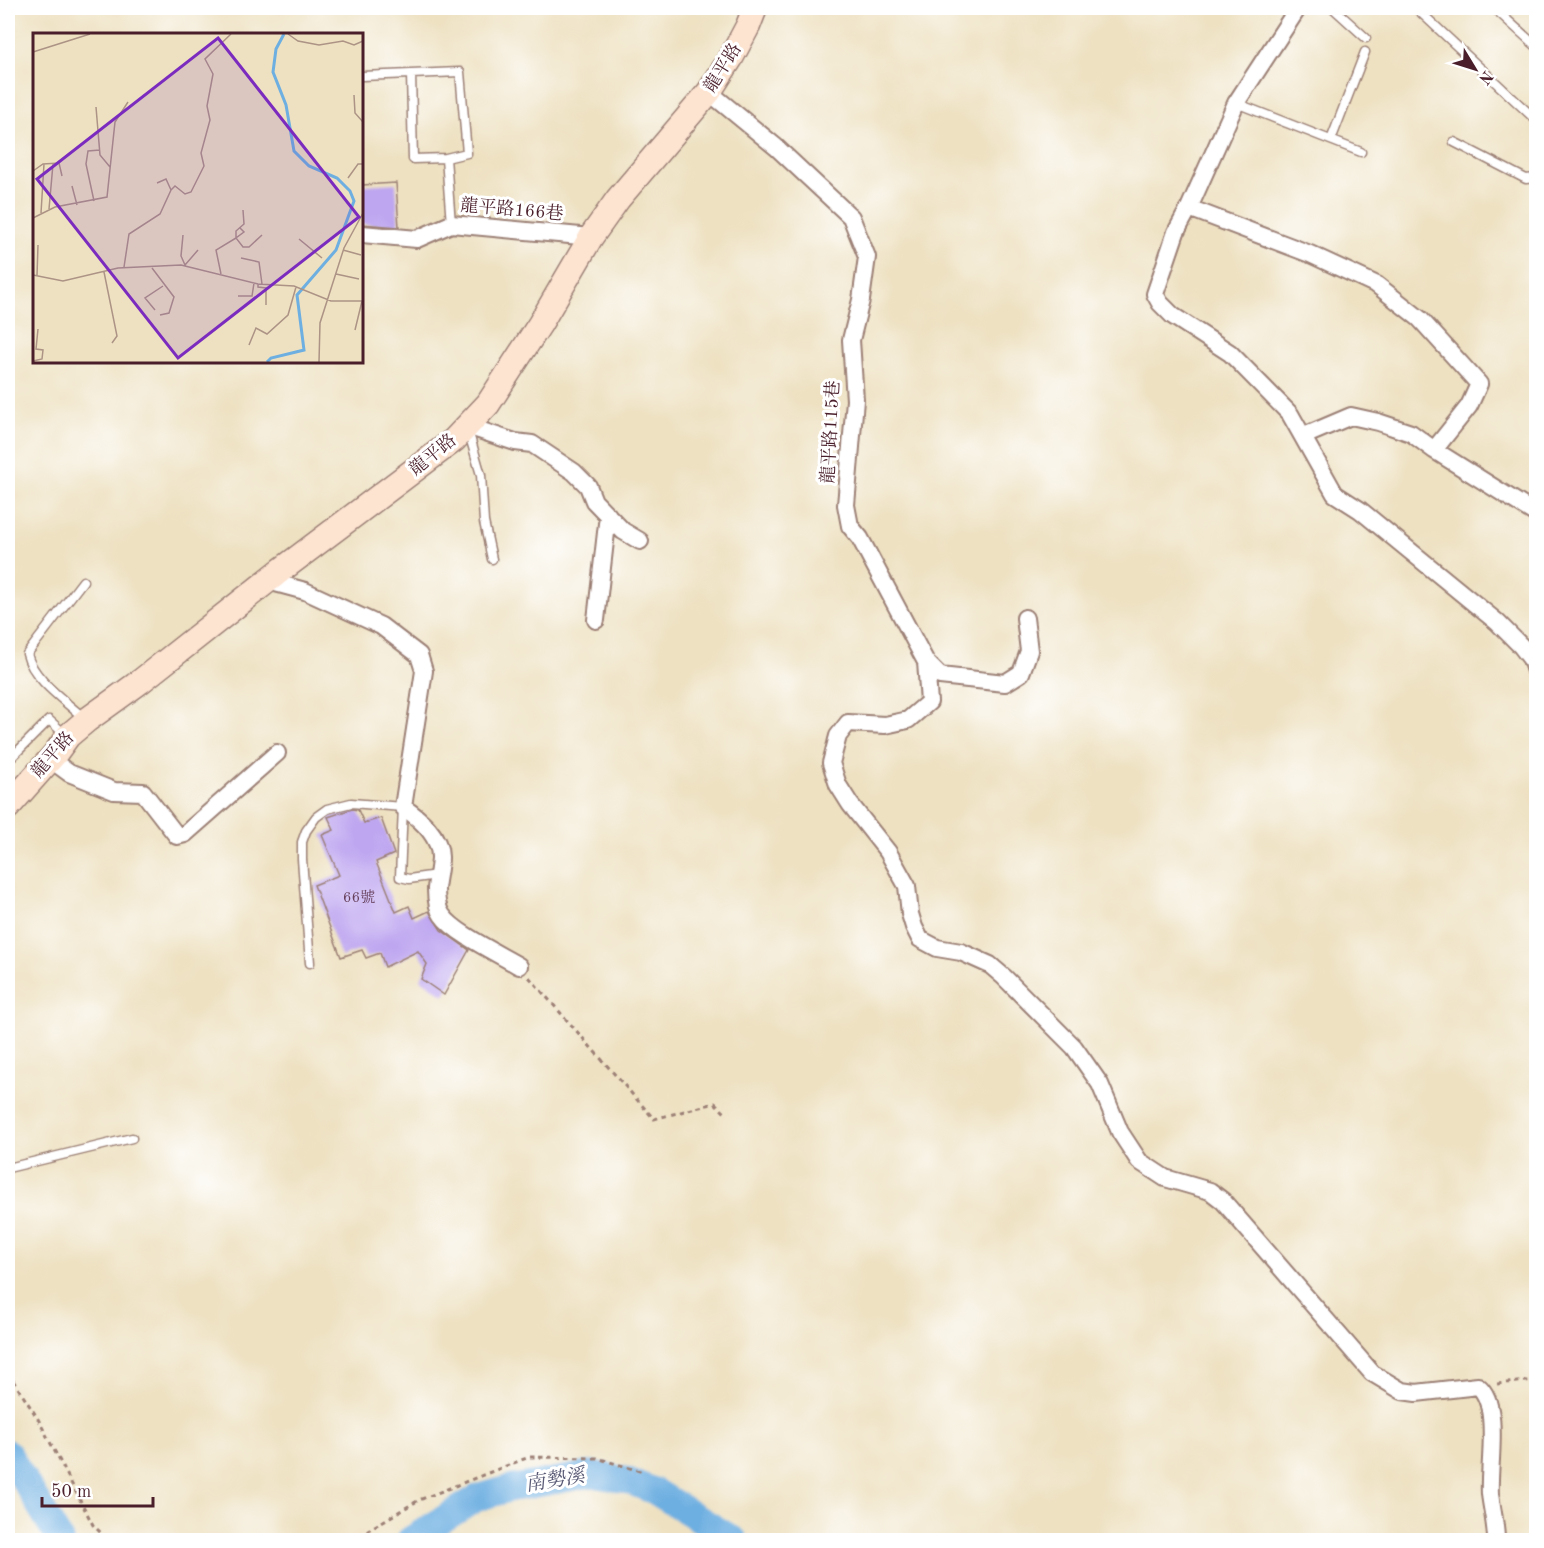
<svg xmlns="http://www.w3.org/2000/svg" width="1544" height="1548" font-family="'Old Standard TT','Noto Serif TC',serif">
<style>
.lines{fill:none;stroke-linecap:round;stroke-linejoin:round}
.river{stroke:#6dafe1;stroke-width:27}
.building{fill:#bea6f0}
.lane-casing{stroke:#9c8076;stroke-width:11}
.street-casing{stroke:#9c8076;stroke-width:20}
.secondary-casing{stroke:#9c8076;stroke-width:27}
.path{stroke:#9c8076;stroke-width:3;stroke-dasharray:4.5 4.5;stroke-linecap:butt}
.lane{stroke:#fff;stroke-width:8}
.street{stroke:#fff;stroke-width:16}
.secondary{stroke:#fde4d1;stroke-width:24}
.labels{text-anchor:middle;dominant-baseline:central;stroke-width:6;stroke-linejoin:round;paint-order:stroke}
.number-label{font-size:15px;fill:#67415c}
.street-label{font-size:18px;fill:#4a1f2b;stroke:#fff}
.water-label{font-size:20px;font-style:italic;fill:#585974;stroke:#fff}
.inset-river{fill:none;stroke:#6dafe1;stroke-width:3}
.inset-road{fill:none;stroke:#ac9385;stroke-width:1.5}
.view{fill:#7b2cbf;fill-opacity:0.15;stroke:#7b2cbf;stroke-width:3}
.inset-edge{fill:none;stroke:#4a1f2b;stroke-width:3}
</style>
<rect width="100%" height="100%" fill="#fff"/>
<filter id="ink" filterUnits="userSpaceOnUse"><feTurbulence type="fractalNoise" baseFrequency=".0167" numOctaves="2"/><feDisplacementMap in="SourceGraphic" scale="12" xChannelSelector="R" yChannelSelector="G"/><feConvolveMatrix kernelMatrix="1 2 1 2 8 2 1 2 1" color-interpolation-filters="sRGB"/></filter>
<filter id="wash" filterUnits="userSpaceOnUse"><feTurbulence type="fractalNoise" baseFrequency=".008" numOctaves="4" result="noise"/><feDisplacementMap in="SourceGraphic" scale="24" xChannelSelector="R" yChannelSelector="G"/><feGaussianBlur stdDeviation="1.35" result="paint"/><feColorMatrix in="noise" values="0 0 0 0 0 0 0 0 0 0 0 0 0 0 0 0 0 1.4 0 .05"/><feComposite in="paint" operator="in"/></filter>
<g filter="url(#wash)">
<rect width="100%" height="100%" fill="#eee1c1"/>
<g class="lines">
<path class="river" d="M8,1453L60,1540
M410,1540L477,1498L508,1489L592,1474L626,1480L654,1491L734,1540"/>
</g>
<g id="blocks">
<path class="building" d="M396,183L399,227L362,224V185Z
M352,809L358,810L364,823L381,818L394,854L376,862L396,912L409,906L414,918L429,911L441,930L469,950L444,995L421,979L427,964L418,951L385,967L380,953L366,958L362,950L341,957L314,885L339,875L322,835L334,830L328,817Z"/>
</g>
</g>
<g filter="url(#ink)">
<use href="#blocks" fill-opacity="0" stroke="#9c8076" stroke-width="1.5"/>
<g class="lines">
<g class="lane-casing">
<path id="lane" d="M1333,8L1366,38
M1416,8L1536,120
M1494,8L1536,46
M411,74L413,159L446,158
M362,76L460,72L467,153L446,158L451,224
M1236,103L1361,152
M1331,140L1365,52
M1454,142L1526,179L1535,178L1536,176
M468,430L481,475L484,522L492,559
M83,581L27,654C33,680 67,702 86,720
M8,761L49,720L67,736
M310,963L302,859V842L306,831L316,817L327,809L351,803L403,807L400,877L409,879L437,875
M8,1168L132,1138"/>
</g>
<g class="street-casing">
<path id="street" d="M1298,8L1236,103L1189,208L1176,232L1155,294L1160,303L1173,316L1230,353L1290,414L1335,494L1360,510L1497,622L1521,646L1531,659L1536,674
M709,92L776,147L851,217L867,257L861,300L851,340L855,400L846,505L850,526L860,538L926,662L940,676L1005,683L1021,673L1029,651L1025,618
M1189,208L1310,254L1377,285L1420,319L1479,384L1469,406L1434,450
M362,234L417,239L451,224L591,237
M467,426L515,442L532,444L574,472L588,486L594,501L623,531L640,541
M1304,436L1351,416L1378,422L1411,433L1434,450L1536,514
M268,581L305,591L381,626L419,655L424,671L403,807C419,818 440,835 440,857C440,867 437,878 436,889C436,897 437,908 442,915C454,933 499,954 519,966
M596,620L608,515
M926,662L929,702L908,720L885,725L848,723L838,736L831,763L838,785L850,804L888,852L907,886L910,914L914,927L920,939L937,948L961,952L990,965L1004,977L1074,1047L1100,1084L1120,1132L1139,1161L1165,1178L1210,1191L1223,1201L1372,1373L1402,1391L1416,1393L1478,1386C1501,1404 1488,1466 1490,1494C1492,1510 1496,1525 1496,1540
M50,759L69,773L114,791L143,792L177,836L185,834L277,753"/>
</g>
<g class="secondary-casing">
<path id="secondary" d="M8,807L55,754L68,736L87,720L141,681L280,571L454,440L488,404L540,324L591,237L618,199L709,92L731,58L748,26L755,8"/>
</g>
<path class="path" d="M529,977L654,1119L715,1103L727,1115
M8,1373L37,1417L93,1525L108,1540
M1497,1384L1536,1380
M351,1540L419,1500L529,1457L597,1458L643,1472"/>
<use href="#lane" class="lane"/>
<use href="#street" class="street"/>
<use href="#secondary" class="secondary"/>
</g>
</g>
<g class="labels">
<g class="number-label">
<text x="359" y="898">66號</text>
</g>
<g class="street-label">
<text transform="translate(723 68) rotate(-58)">龍平路</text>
<text transform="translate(512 210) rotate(5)">龍平路166巷</text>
<text transform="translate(831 432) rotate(-87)">龍平路115巷</text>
<text transform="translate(433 455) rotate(-39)">龍平路</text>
<text transform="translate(53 755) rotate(-49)">龍平路</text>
</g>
<g class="water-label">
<text transform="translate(555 1481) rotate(-9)">南勢溪</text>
</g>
</g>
<g transform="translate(33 33)">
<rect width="330" height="330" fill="#eee1c1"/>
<path class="inset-river" d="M234,329L238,325L271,317L264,262L303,217L321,168L317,158L304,145L276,133L261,118L253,72L240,39L243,16L251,1"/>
<path class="inset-road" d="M255,1L265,8L286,12L310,8L321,12L330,8M0,19L57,1M321,62L322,80L330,89M63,74L67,122L77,134M0,138L10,131L26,130L29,143M315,145L325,131H330M39,153L44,172M138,157L142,153L152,161L158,159L171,133L168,120L177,87L174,73L180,41L172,26L198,1M61,168L53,131L55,118L67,117M16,176L20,131M8,180L11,131M0,185L22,174L74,164L82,89L95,69M207,195L211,199L203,205L210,214H216L229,202M150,202L148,223L152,232M266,206L289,225M310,217L328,222M208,225L226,229L229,251M152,232L165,217M91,234L96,201L127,181L138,157L133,146L124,150M119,235L141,264L136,280L127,282M71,239L84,303L79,310M188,241L183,217L203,205V198L211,191L210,177M303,241L326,246M0,242L30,248L85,235L148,232L225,251L261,253L298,268H330M4,243L5,212M225,251V254L233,255V272M205,263H219L221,250M122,277L112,265L130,253M322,297L329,268M216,312L223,295L234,301L255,282L263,254M0,328L9,326L10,317L3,316L5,296M286,329L287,290L311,215L330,180"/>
<path class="view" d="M185,5L326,184L145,325L4,146Z"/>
<rect width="330" height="330" class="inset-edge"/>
</g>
<rect width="1544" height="1548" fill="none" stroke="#fff" stroke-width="30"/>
<g transform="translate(1475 69) rotate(128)" stroke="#ffffff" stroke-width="4.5" paint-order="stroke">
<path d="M0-4.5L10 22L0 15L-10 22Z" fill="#4a1f2b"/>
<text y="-9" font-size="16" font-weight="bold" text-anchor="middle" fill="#4a1f2b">N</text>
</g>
<path d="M42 1497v9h111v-9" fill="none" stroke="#4a1f2b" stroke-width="3"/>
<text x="51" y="1497" font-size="18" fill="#4a1f2b" stroke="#ffffff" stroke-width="4.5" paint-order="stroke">50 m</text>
</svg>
